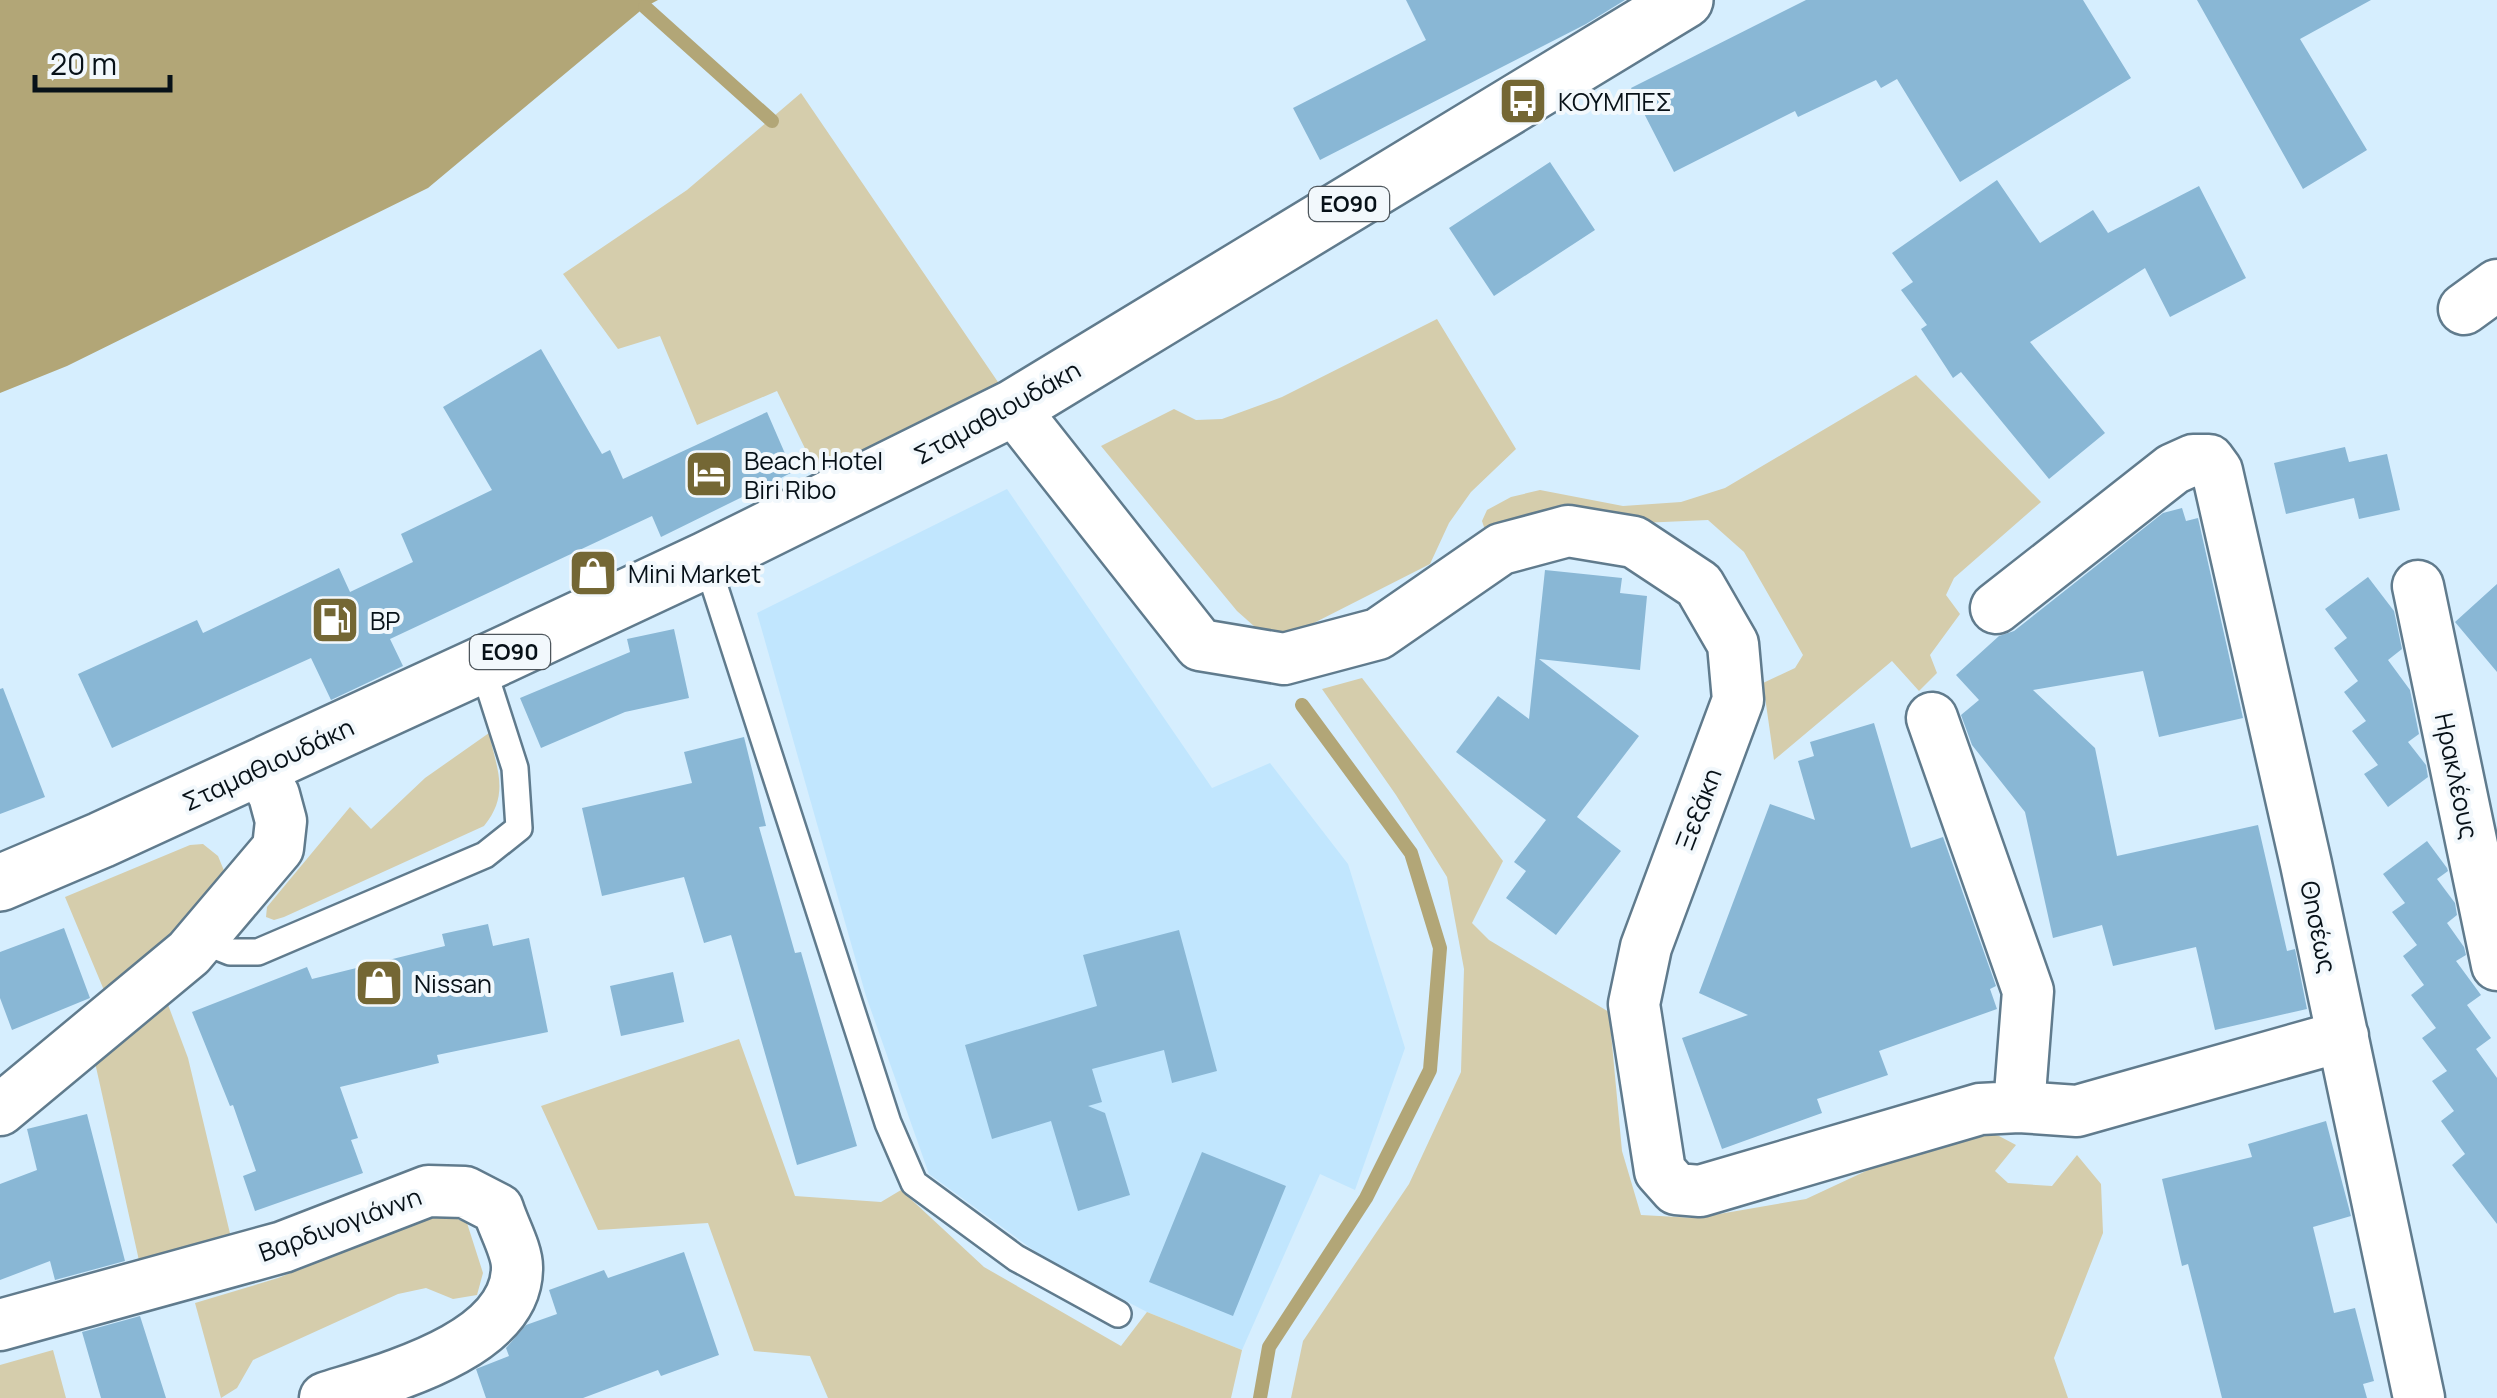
<svg xmlns="http://www.w3.org/2000/svg" width="2497" height="1398" font-family="Manrope,sans-serif">
<style>
.built{fill:#c1e6fe}
.green{fill:#d5cdac}
.water{fill:#b2a677}
.lines{fill:none;stroke-linecap:round;stroke-linejoin:round}
.stream{stroke:#b2a677;stroke-width:14}
.building{fill:#89b7d5}
.service-casing{stroke:#607b8d;stroke-width:30}
.minor-casing{stroke:#607b8d;stroke-width:55}
.primary-casing{stroke:#607b8d;stroke-width:60}
.service{stroke:#fff;stroke-width:25}
.minor{stroke:#fff;stroke-width:50}
.primary{stroke:#fff;stroke-width:55}
.labels{text-anchor:middle;dominant-baseline:central;stroke-width:8;stroke-linejoin:round;paint-order:stroke}
.shield{fill:#f2f8fc;stroke:#4e565c;stroke-width:2.5}
.shield-label{font-size:22px;font-weight:bold;fill:#071118}
.poi-label{font-size:25px;fill:#071118;stroke:#f2f8fc;text-anchor:start}
.street-label{font-size:25px;fill:#071118;stroke:#f2f8fc}
</style>
<rect width="100%" height="100%" fill="#d6eefe"/>
<path class="built" d="M1007,489L1212,788L1270,763L1348,864L1405,1048L1355,1190L1320,1174L1242,1350L1147,1312L1047,1260L929,1174L866,996L757,613Z"/>
<path class="green" d="M801,93L1000,385L818,475L777,391L697,425L660,336L618,349L563,274L687,190Z
M1437,319L1516,449L1471,492L1449,523L1430,564L1304,628L1264,635L1237,611L1101,446L1174,409L1196,420L1222,419L1282,397Z
M1916,375L2041,502L1954,578L1946,595L1960,614L1930,655L1937,673L1919,691L1892,661L1774,760L1763,683L1795,668L1803,655L1744,552L1708,520L1485,530L1482,521L1487,510L1511,497L1540,490L1623,506L1681,502L1725,488Z
M1362,678L1503,861L1472,923L1489,940L1609,1012L1622,1151L1641,1215L1696,1218L1806,1199L1911,1150L1970,1129L1999,1136L2016,1145L1995,1171L2008,1183L2052,1186L2077,1155L2101,1184L2103,1233L2054,1358L2068,1398H1291L1303,1341L1409,1184L1461,1072L1464,969L1447,877L1396,795L1322,689Z
M489,733C497,770 510,794 484,826L284,917L274,920L266,917L267,907L350,807L371,829L425,778Z
M203,844L218,856L227,878L205,908L106,995L65,897L190,845Z
M164,994L188,1058L233,1246L142,1274L94,1058Z
M739,1039L795,1196L881,1202L901,1190L984,1267L1121,1346L1147,1312L1242,1350L1231,1398H828L810,1356L754,1351L708,1223L598,1230L541,1106Z
M429,1215H448L467,1223L483,1273L477,1295L453,1299L426,1288L398,1294L253,1360L237,1388L221,1398L195,1303L278,1278L333,1256L388,1226Z
M53,1350L66,1398H0V1365Z"/>
<path class="water" d="M0,0H658L645,7L428,188L67,366L0,393Z"/>
<g class="lines">
<path class="stream" d="M645,7L772,121
M1260,1398L1269,1347L1366,1198L1430,1070L1440,948L1411,853L1302,705"/>
</g>
<path class="building" d="M1406,0H1625L1586,24L1320,160L1293,108L1426,40Z
M1806,0H2083L2131,78L1960,182L1897,79L1881,88L1876,80L1798,117L1795,111L1674,172L1631,88Z
M2197,0H2371L2300,39L2367,150L2303,189Z
M1550,162L1595,230L1494,296L1449,228Z
M1997,180L2040,243L2093,210L2108,233L2199,186L2246,278L2170,317L2145,268L2030,342L2105,433L2049,479L1961,372L1953,378L1921,329L1927,325L1901,290L1913,282L1892,253Z
M541,349L602,454L610,450L623,479L767,412L793,472L661,537L652,516L390,639L403,666L331,700L311,658L112,748L78,674L197,620L203,633L339,568L350,592L413,562L401,534L492,490L443,407Z
M2345,447L2349,462L2387,454L2400,510L2359,519L2354,498L2286,514L2274,463Z
M2182,508L2186,521L2198,518L2243,718L2159,737L2143,671L2033,690L2095,748L2117,856L2258,825L2287,951L2295,949L2307,1009L2215,1030L2196,947L2113,966L2102,925L2053,938L2025,812L1972,745L1961,715L1979,700L1956,675L1999,636L2014,631L2163,513Z
M1545,570L1622,578L1620,593L1647,596L1640,670L1539,659L1639,736L1577,817L1621,851L1556,935L1506,898L1526,871L1514,862L1546,820L1456,752L1498,696L1529,719Z
M2368,577L2394,611L2402,649L2388,660L2410,690L2419,734L2408,742L2426,765L2428,777L2388,807L2364,774L2378,765L2352,731L2366,721L2344,692L2358,681L2334,648L2347,638L2325,609Z
M2497,584V672L2455,622Z
M674,629L689,698L625,712L541,748L520,698L630,652L627,639Z
M3,688L45,797L0,814V689Z
M1874,723L1911,848L1943,837L1996,986L1990,989L1997,1009L1879,1051L1888,1075L1817,1099L1822,1113L1722,1149L1682,1038L1748,1015L1699,993L1770,804L1815,820L1798,761L1814,756L1810,742Z
M744,737L766,826L759,827L795,953L801,952L857,1146L797,1165L731,935L704,943L684,877L602,896L582,808L692,783L684,752Z
M2427,841L2447,868L2448,871L2437,879L2455,903L2457,915L2447,923L2464,947L2466,955L2456,961L2481,995L2467,1005L2491,1038L2476,1049L2497,1078V1224L2452,1165L2465,1154L2441,1121L2454,1111L2432,1081L2447,1071L2422,1038L2436,1028L2411,995L2424,985L2403,956L2417,945L2392,912L2405,903L2383,874Z
M488,924L493,946L529,938L548,1032L437,1055L439,1063L340,1087L358,1138L351,1140L363,1173L255,1211L243,1176L256,1171L233,1105L230,1106L192,1012L307,967L312,979L445,946L442,934Z
M64,928L90,998L12,1030L0,998V952Z
M1179,930L1217,1071L1172,1083L1164,1050L1092,1069L1102,1102L1088,1106L1105,1113L1130,1195L1078,1211L1051,1121L992,1139L965,1045L1097,1006L1083,955Z
M673,972L684,1022L621,1036L610,986Z
M87,1114L125,1261L55,1280L50,1261L0,1280V1184L37,1170L27,1129Z
M2326,1121L2351,1216L2313,1227L2334,1313L2355,1308L2374,1381L2363,1384L2367,1398H2222L2188,1264L2182,1266L2162,1179L2252,1157L2248,1144Z
M1202,1152L1286,1186L1233,1316L1149,1282Z
M684,1252L719,1355L661,1376L658,1370L583,1398H486L476,1369L509,1356L506,1348L526,1325L557,1314L549,1290L604,1270L608,1278Z
M140,1316L166,1398H101L82,1332Z"/>
<g class="lines">
<g class="service-casing">
<path id="service" d="M706,560L888,1123L914,1183L1016,1258L1118,1314
M200,940L230,952H258L485,855L519,828L515,768L482,665"/>
</g>
<g class="minor-casing">
<path id="minor" d="M2464,309L2497,285
M1013,408L1200,645L1284,659L1378,634L1501,549L1568,531L1634,542L1699,585L1733,644L1738,700L1646,947L1634,1004L1660,1171L1676,1189L1700,1191L1980,1109L2019,1107L2077,1111L2343,1036
M2418,586L2497,965
M1996,608L2173,469L2193,460H2209L2217,471L2306,864L2419,1398
M1932,718L2028,991L2019,1107
M0,1110L189,953L278,848L281,821L274,795L259,769
M0,1325L283,1247L428,1191L465,1192L498,1209C503,1226 517,1250 517,1267C518,1346 384,1379 325,1398"/>
</g>
<g class="primary-casing">
<path id="primary" d="M0,883L101,840L501,656L706,560L1013,408L1685,0"/>
</g>
<use href="#service" class="service"/>
<use href="#minor" class="minor"/>
<use href="#primary" class="primary"/>
</g>
<defs>
<g id="bus-square" transform="scale(2.5)"><rect x="-9" y="-9" width="18" height="18" rx="4" fill="#746734" stroke="#f2f8fc"/><path d="M-5-6H5V4H4V6H2V4H-2V6H-4V4H-5ZM-3.5-4V0h7V-4ZM-3.5 1.2v1.5H-2V1.2ZM2 1.2v1.5H3.5V1.2Z" fill="#fff"/></g>
<g id="hotel-square" transform="scale(2.5)"><rect x="-9" y="-9" width="18" height="18" rx="4" fill="#746734" stroke="#f2f8fc"/><path d="M-6-4.5h1.5V1H6V5H4.5V3h-9V5H-6ZM-4 0a1.8 1.8 0 1 1 3.6 0ZM.5 0V-2.5h3Q6-2.5 6 0Z" fill="#fff"/></g>
<g id="shop-square" transform="scale(2.5)"><rect x="-9" y="-9" width="18" height="18" rx="4" fill="#746734" stroke="#f2f8fc"/><path d="M-5-2.5h2.3a2.7 3.5 0 0 1 5.4 0H5L5.5 6h-11ZM-1.5-2.5h3a1.5 2.3 0 0 0-3 0Z" fill="#fff"/></g>
<g id="fuel-square" transform="scale(2.5)"><rect x="-9" y="-9" width="18" height="18" rx="4" fill="#746734" stroke="#f2f8fc"/><path d="M-5.5-6h7V0h2V4h1.3V-2.5L3-4.5l.8-.8L6-3V5H2.5V1h-1V6h-7ZM-4.2-4.7v3.2H.2V-4.7Z" fill="#fff"/></g>
</defs>
<g fill-rule="evenodd">
<use href="#bus-square" x="1523" y="101"/>
<use href="#hotel-square" x="709" y="474"/>
<use href="#shop-square" x="593" y="573"/>
<use href="#fuel-square" x="335" y="620"/>
<use href="#shop-square" x="379" y="983"/>
</g>
<g class="labels">
<g class="shield">
<rect x="1309" y="187" width="80" height="34" rx="8"/>
<rect x="470" y="635" width="80" height="34" rx="8"/>
</g>
<g class="shield-label">
<text x="1349" y="204">ΕΟ90</text>
<text x="510" y="652">ΕΟ90</text>
</g>
<g class="poi-label">
<text x="1558" y="101">ΚΟΥΜΠΕΣ</text>
<text x="744" y="460">Beach Hotel<tspan x="744" dy="29">Biri Ribo</tspan></text>
<text x="628" y="573">Mini Market</text>
<text x="370" y="620">BP</text>
<text x="414" y="983">Nissan</text>
</g>
<g class="street-label">
<text transform="translate(997 412) rotate(-29)">Σταμαθιουδάκη</text>
<text transform="translate(268 764) rotate(-25)">Σταμαθιουδάκη</text>
<text transform="translate(2457 776) rotate(78)">Ηρακλέους</text>
<text transform="translate(1698 809) rotate(-69)">Ξεξάκη</text>
<text transform="translate(2319 927) rotate(78)">Θησέως</text>
<text transform="translate(340 1224) rotate(-20)">Βαρδινογιάννη</text>
</g>
</g>
<path d="M35 75v15h135v-15" fill="none" stroke="#071118" stroke-width="5"/>
<text x="50" y="75" font-size="30" fill="#071118" stroke="#f2f8fc" stroke-width="8" paint-order="stroke">20 m</text>
</svg>
